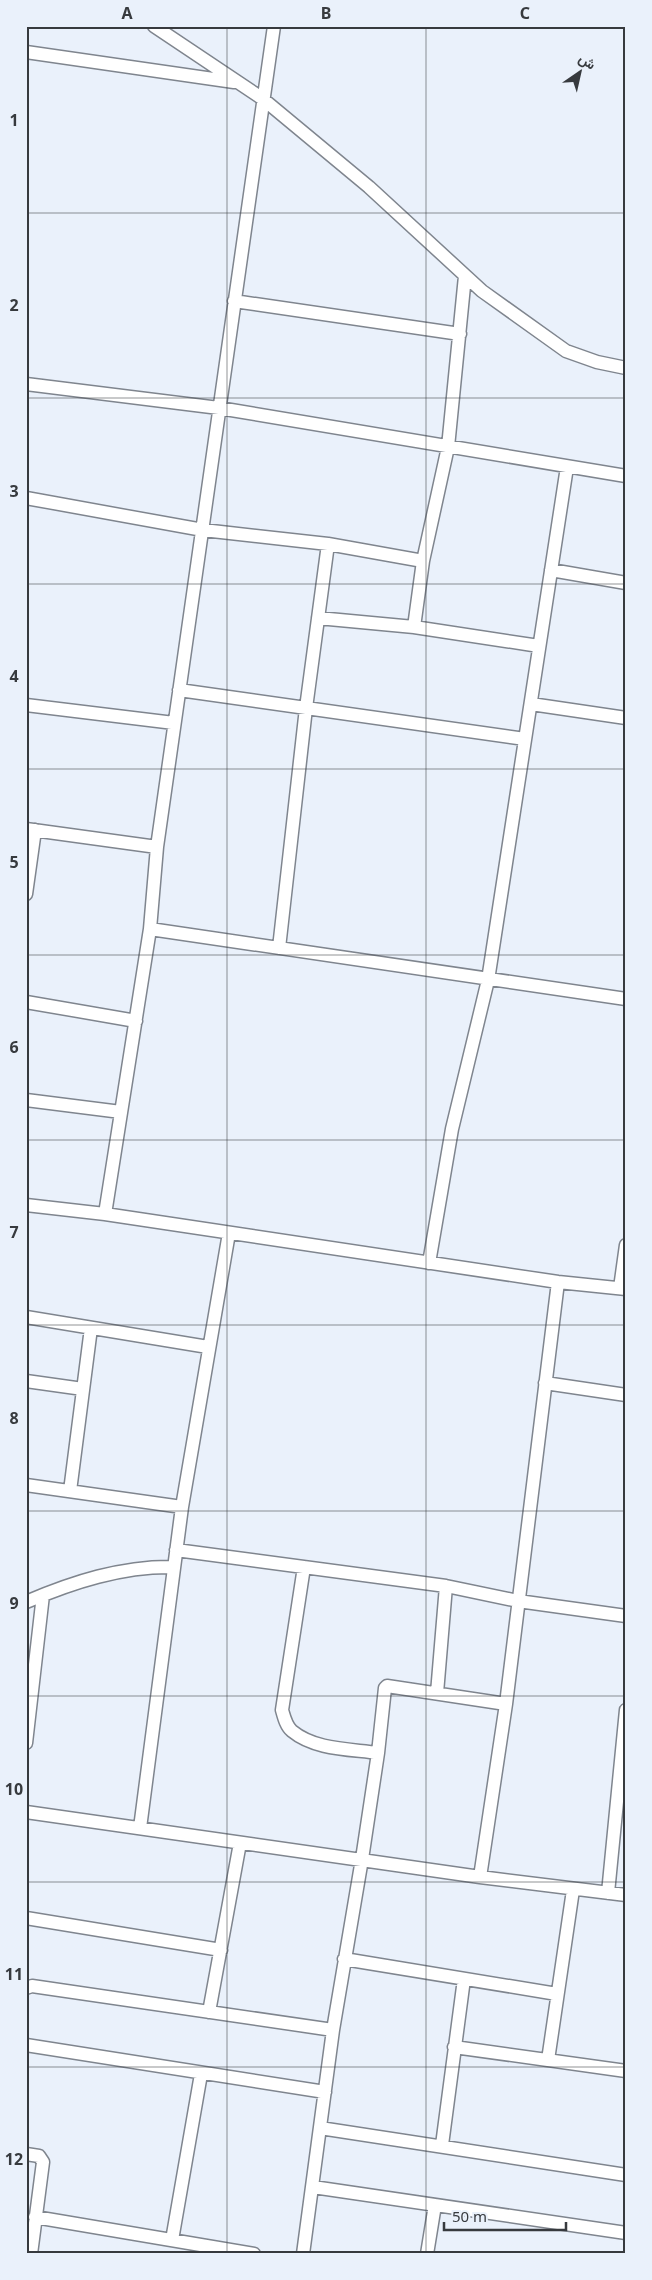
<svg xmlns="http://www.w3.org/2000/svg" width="652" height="2280" font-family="'Noto Sans',Vazirmatn,sans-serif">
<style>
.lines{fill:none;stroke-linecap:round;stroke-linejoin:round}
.minor-casing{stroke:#7f858e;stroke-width:15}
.minor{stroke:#fff;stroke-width:12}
.grid{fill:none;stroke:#373a3e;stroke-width:1;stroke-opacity:0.55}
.neatline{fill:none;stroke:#373a3e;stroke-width:2}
.grid-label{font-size:16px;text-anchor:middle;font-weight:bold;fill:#373a3e}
</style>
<rect width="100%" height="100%" fill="#eaf1fb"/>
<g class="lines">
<g class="minor-casing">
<path id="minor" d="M154,26L263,99L369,187L482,291L566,351L597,362L626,368
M26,52L234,82
M234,301L460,334
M26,384L219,408L626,476
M26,498L203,530L328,544L423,561
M551,570L626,583
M318,618L414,627L539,646
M414,627L423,561L448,447L465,276
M179,690L525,739
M531,704L626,718
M26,705L174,723
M26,829L157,847
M26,894L35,830
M150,929L626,999
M279,948L306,708L328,544
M26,1002L136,1021
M26,1100L121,1112
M26,1205L105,1214L558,1282L626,1289
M105,1214L150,929L157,847L274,26
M429,1263L452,1129L488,980L567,467
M620,1288L626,1245
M26,1317L208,1347
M26,1381L83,1389
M545,1383L626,1395
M26,1485L182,1507
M70,1491L91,1328
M176,1550L446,1586L518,1601L626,1616
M304,1567L282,1710C284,1717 286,1726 292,1731C315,1750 350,1749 378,1753
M26,1602C73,1582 122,1566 174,1567
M437,1693L446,1586
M26,1743L43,1595
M26,1812L480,1877L626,1895
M140,1828L182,1507L229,1233
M480,1877L506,1704L558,1282
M608,1893L626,1710
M26,1918L221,1950
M344,1959L557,1994
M26,1988L32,1986L333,2030
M209,2012L240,1843
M26,2045L325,2092
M454,2047L626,2071
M548,2060L573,1890
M320,2128L626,2175
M442,2145L464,1979
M26,2154L39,2156L43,2162L31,2254
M313,2187L626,2233
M35,2217L254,2254
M172,2240L201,2074
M303,2254L333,2030L362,1859L378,1753L385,1688L387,1686L506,1704
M427,2254L435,2205"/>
</g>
<use href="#minor" class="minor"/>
</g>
<path class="grid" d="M227,26V2254M426,26V2254M26,213H626M26,398H626M26,584H626M26,769H626M26,955H626M26,1140H626M26,1325H626M26,1511H626M26,1696H626M26,1882H626M26,2067H626"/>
<rect width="652" height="2280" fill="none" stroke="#eaf1fb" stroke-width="55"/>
<g transform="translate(580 72) rotate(34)" stroke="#eaf1fb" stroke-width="4" paint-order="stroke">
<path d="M0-4L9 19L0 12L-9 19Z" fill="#373a3e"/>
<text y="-8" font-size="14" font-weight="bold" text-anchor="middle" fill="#373a3e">ش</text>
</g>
<path d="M444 2222v8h122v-8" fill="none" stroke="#373a3e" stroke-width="2.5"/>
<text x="452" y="2222" font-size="15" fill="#373a3e" stroke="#eaf1fb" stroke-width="4" paint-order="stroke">50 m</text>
<rect x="28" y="28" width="596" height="2224" class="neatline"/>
<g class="grid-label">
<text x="127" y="19">A</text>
<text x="326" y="19">B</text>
<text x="525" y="19">C</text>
<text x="14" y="126">1</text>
<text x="14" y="311">2</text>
<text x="14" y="497">3</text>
<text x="14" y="682">4</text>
<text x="14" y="868">5</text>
<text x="14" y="1053">6</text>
<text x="14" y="1238">7</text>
<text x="14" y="1424">8</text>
<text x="14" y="1609">9</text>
<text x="14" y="1795">10</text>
<text x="14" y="1980">11</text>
<text x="14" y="2165">12</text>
</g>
</svg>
